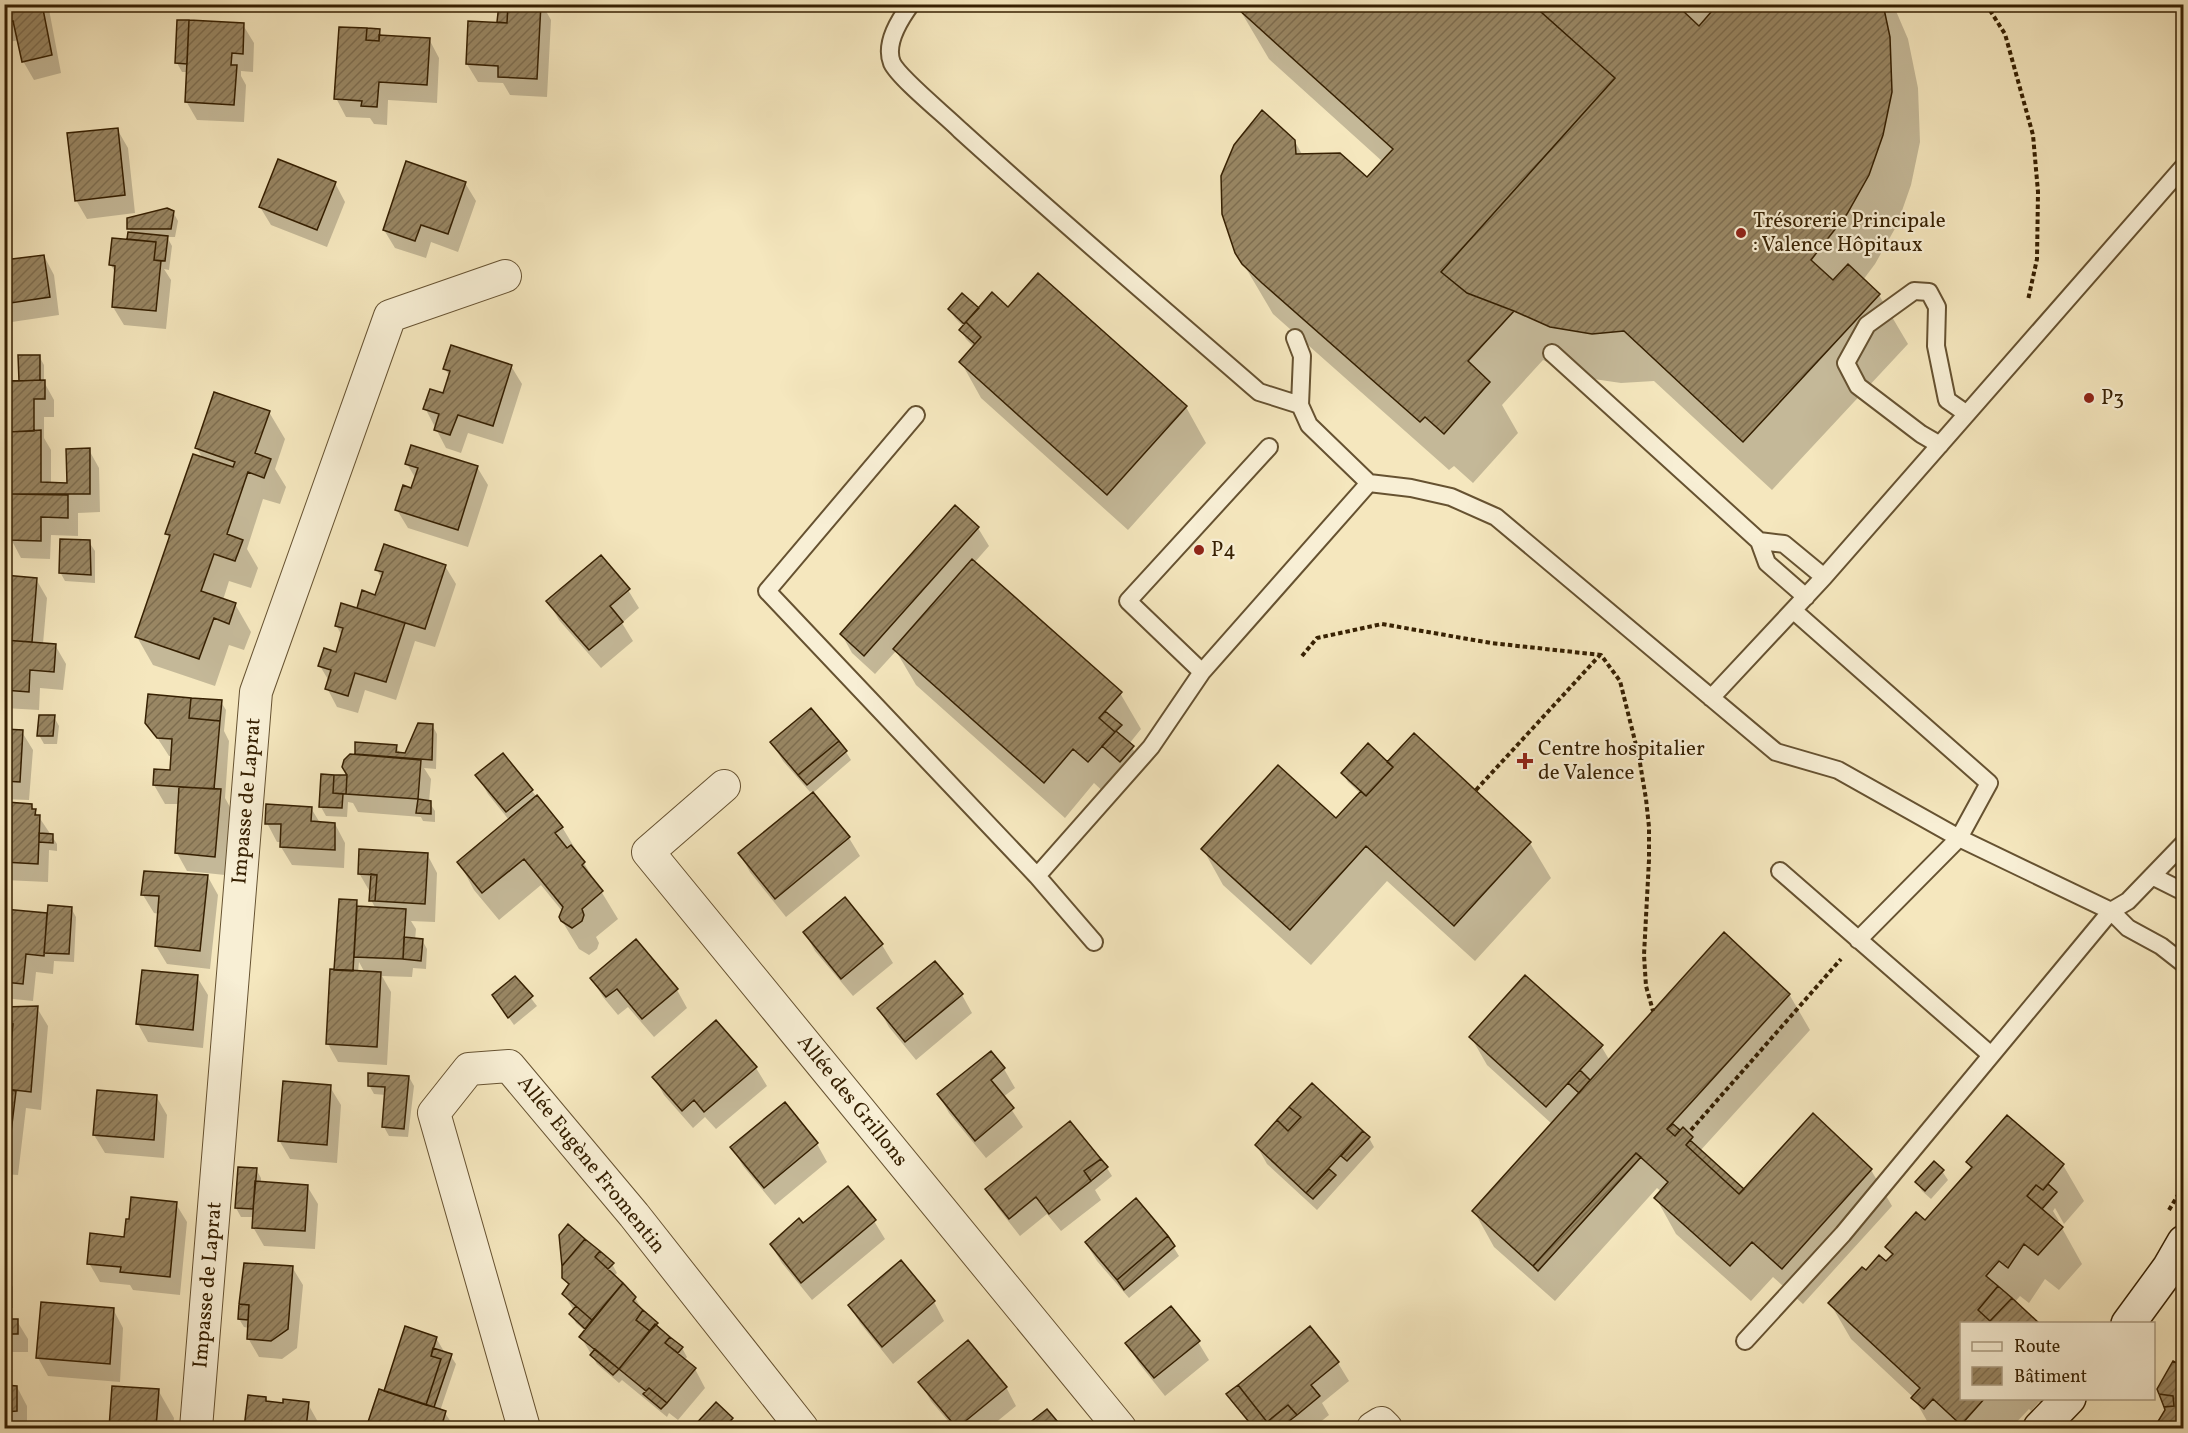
<svg xmlns="http://www.w3.org/2000/svg" width="2188" height="1433" font-family="Vollkorn,serif">
<style>
.shadow{fill:#0003;fill-rule:evenodd}
.building{fill:url(#building-hatch);stroke:#362002;stroke-width:1.5}
.lines{fill:none;stroke-linecap:round;stroke-linejoin:round}
.lane-casing{stroke:#665231;stroke-width:20}
.street-casing{stroke:#665231;stroke-width:34}
.secondary-casing{stroke:#362002;stroke-width:36}
.path{stroke:#362002;stroke-width:4;stroke-dasharray:4.5 3;stroke-linecap:butt}
.lane{stroke:#f8efd5;stroke-width:16}
.street{stroke:#f8efd5;stroke-width:32}
.secondary{stroke:#f8efd5;stroke-width:33}
.poi-dot{fill:#8f2418;stroke:#f8efd5;stroke-width:2}
.labels{text-anchor:middle;dominant-baseline:central;stroke-width:4.5;stroke-linejoin:round;paint-order:stroke}
.poi-label{font-size:21px;fill:#362002;stroke:#f8efd5;text-anchor:start}
.street-label{font-size:21px;fill:#362002;stroke:#f8efd5}
</style>
<defs>
<pattern id="building-hatch" width="6" height="6" patternUnits="userSpaceOnUse" patternTransform="scale(1.5)"><rect width="6" height="6" fill="#998764"/><path d="M-1 1l2-2M0 6l6-6M5 7l2-2" fill="none" stroke="#7e6e50"/></pattern>
</defs>
<rect width="100%" height="100%" fill="#f5e7be"/>
<filter id="stains"><feTurbulence type="fractalNoise" baseFrequency=".00333" numOctaves="4"/><feColorMatrix values="0 0 0 0 .2 0 0 0 0 .09 0 0 0 0 .02 0 0 0 .5 -.17"/></filter>
<radialGradient id="worn" r=".72"><stop offset=".6" stop-color="#630" stop-opacity="0"/><stop offset="1" stop-color="#630" stop-opacity=".3"/></radialGradient>
<path class="shadow" d="M4,4H48L61,73L34,80L23,61L19,40L4,43Z
M510,4H542L551,20L547,97L510,95L503,83L478,82L467,64L500,24L499,22Z
M1245,4H1893L1908,39L1918,88L1920,142L1911,185L1897,225L1875,264L1863,280L1879,295L1908,344L1772,490L1654,381L1621,383L1580,377L1543,360L1502,405L1518,433L1473,483L1454,466L1449,470L1273,314L1237,253L1226,227L1222,201L1294,140L1303,156L1367,179L1383,162L1269,59L1240,10Z
M243,25L254,43L253,72L241,71V76L246,85L244,122L197,120L186,101L188,72H182L177,63Z
M379,30L382,36L429,39L439,58L437,103L388,100L387,125L374,124L370,118L346,117L336,98Z
M117,129L128,148L135,213L87,219L76,200Z
M335,183L345,202L327,247L271,225L260,207Z
M465,183L476,201L458,252L431,242L426,258L395,248L384,230Z
M173,212L178,221L175,237H167L172,246L169,270L164,269L171,280L166,329L124,325L113,307L116,274L111,265L129,241V234H132L129,228Z
M44,256L54,275L59,315L5,323L4,262Z
M1008,309L1186,407L1206,443L1128,530L981,398L961,362L974,347L966,339L961,330L964,327L955,318L950,310Z
M39,356L44,365V382L54,400V417H44V438L51,450V484H68L89,450L99,468L100,512L78,513V536L51,535L50,559L21,558L11,539V534H4V457H12L13,450H4V383L20,382Z
M511,366L522,384L503,444L468,433L461,453L446,448L425,408L444,395L450,377L445,369Z
M269,412L285,439L275,469L286,487L280,504L263,499L247,549L258,568L251,588L229,581L223,600L235,604L251,632L244,650L229,645L215,686L153,665L137,637L170,540L167,534L203,459L197,448Z
M407,464L477,467L488,485L468,547L408,528L397,510L412,490L416,479Z
M978,528L989,546L974,563L1120,693L1141,729L1129,744L1138,756L1109,797L1094,783L1065,818L916,685L896,651L875,674L852,653L842,635Z
M89,542L95,551V583L65,581L60,572Z
M445,566L456,584L435,647L415,641L396,700L365,690L358,713L337,707L327,688L329,681L320,666L337,654L342,636L336,625L358,610L363,592L376,596L382,579L377,570Z
M4,577L36,579L47,598L43,644L55,645L66,664L63,690L40,688L39,710L4,708Z
M628,590L639,608L622,623L633,641L601,668L559,620L548,601Z
M221,702L226,710L224,731L229,741L225,798L231,809L225,875L187,871L177,853L179,804H165L154,785L155,770L171,772L172,756H169L147,722Z
M54,717L59,726L57,744H44L39,735Z
M432,725L437,734L436,769L424,768L431,779L429,802L435,811V822L423,821L421,817L358,812L353,803L348,802L347,817L326,816L321,807L322,775L350,777L356,756L357,744L396,746L400,754H406Z
M4,731L22,732L33,750L29,800L4,799Z
M772,743L846,752L851,760L813,793L811,791L810,792L783,761Z
M1387,764L1530,843L1551,878L1475,961L1387,881L1311,965L1223,885L1203,849L1336,820L1361,794L1348,782L1343,774Z
M477,775L532,791L562,827L618,919L596,937L599,943L597,949L589,955L579,949L562,921L563,912L541,885L499,920L474,890L459,862L509,820L488,794Z
M813,794L849,838L860,856L786,917L750,872L740,854Z
M4,802L31,805L57,844V851L49,850L48,882L4,880Z
M311,808L320,823L335,824L345,843L344,868L292,865L281,847V842H277L267,823Z
M427,854L437,873L435,922L411,921L416,929L415,940H422L427,949L426,969L413,968L412,977L382,976L391,992L387,1065L338,1062L328,1044L336,971L357,902L360,908L376,909L371,900L370,892L359,873ZM403,926H406L405,945H402ZM359,962L365,973L358,972Z
M208,877L218,895L210,969L167,964L156,946L159,914L154,913L143,895Z
M845,899L882,945L893,963L853,996L815,951L805,933Z
M71,908L76,917L74,962L54,961L53,974L36,972L33,1001L4,998V910L46,915L48,918Z
M197,977L208,995L203,1048L148,1042L138,1024Z
M515,978L537,1006L514,1025L499,1004Z
M592,979L677,990L687,1008L654,1037L628,1007L618,1015L603,997Z
M1789,994L1810,1030L1700,1151L1744,1191L1813,1115L1871,1170L1892,1206L1803,1304L1773,1277L1751,1301L1676,1234L1656,1198L1662,1192L1657,1188L1555,1301L1494,1247L1474,1211L1552,1124L1487,1065L1471,1037L1601,1046L1610,1061Z
M962,995L972,1013L916,1060L889,1027L879,1009Z
M37,1008L48,1026L41,1110L26,1108L18,1175L4,1174V1091H7L13,1041L9,1040L4,1034V1009Z
M716,1022L756,1068L767,1086L716,1129L705,1117L693,1128L664,1095L654,1077Z
M990,1053L1004,1069L1015,1088L1003,1097L1023,1127L986,1158L949,1113L939,1095Z
M409,1077L414,1086L408,1137L389,1136L384,1127L386,1095L374,1094L369,1085Z
M1312,1085L1369,1138L1374,1147L1317,1210L1267,1164L1257,1146Z
M330,1087L341,1105L337,1163L290,1159L279,1140Z
M156,1096L167,1115L164,1158L105,1153L94,1135Z
M2007,1117L2063,1165L2084,1201L2064,1224L2055,1208L2053,1211L2059,1221L2055,1222L2062,1228L2082,1264L2059,1290L2045,1279L2029,1303L2020,1296L2014,1303L1962,1324V1398H2052L2044,1407L2039,1402L2031,1411L2029,1409L2011,1428H1931L1914,1398L1851,1339L1830,1303L1866,1272L1886,1263L1892,1257L1887,1247L1925,1222L1972,1170L1967,1162Z
M817,1144L827,1162L775,1205L743,1166L732,1147Z
M1107,1168L1112,1176L1095,1190L1101,1200L1061,1231L1047,1214L1020,1236L998,1208L987,1189Z
M256,1169L261,1178V1183L307,1186L318,1204L315,1249L264,1246L253,1227L254,1217H241L236,1208Z
M1942,1171L1948,1180L1931,1199L1922,1191L1917,1182Z
M176,1204L187,1222L180,1295L133,1290L130,1285L100,1282L89,1263Z
M874,1221L885,1239L812,1300L782,1263L771,1245L802,1225Z
M561,1236L612,1264L617,1273L613,1277L635,1298L644,1312L654,1321L659,1329L682,1348L687,1357L684,1361L695,1369L705,1388L678,1420L669,1413L667,1417L622,1380L619,1383L597,1364L581,1337L585,1331L576,1323L571,1314L574,1311L564,1294L569,1287L564,1277Z
M1167,1237L1179,1256L1129,1298L1097,1261L1086,1243Z
M901,1262L934,1302L944,1321L893,1364L860,1323L849,1305Z
M292,1267L303,1285L297,1348L282,1359L259,1357L248,1338L249,1328L244,1327L239,1319L240,1304Z
M4,1273L13,1287V1308H4Z
M113,1309L123,1328L120,1382L48,1376L38,1358Z
M4,1321H17L28,1339V1352H4Z
M1310,1328L1338,1363L1349,1381L1322,1403L1329,1415L1313,1428H1305L1301,1424L1296,1428H1254L1228,1394Z
M436,1338L445,1353L450,1355L456,1364L440,1411L445,1413L455,1428H368L380,1391L385,1393Z
M1198,1342L1209,1360L1165,1396L1138,1362L1127,1343Z
M920,1382L1006,1387L1016,1406L989,1428H954L931,1401Z
M4,1387H17L27,1406V1428H4Z
M113,1387L158,1390L174,1418L173,1428H110Z
M249,1397L266,1399L268,1403L308,1404L318,1422V1428H246Z
M716,1405L731,1419L737,1428H694Z"/>
<path class="building" d="M4,4H42L52,55L22,62L13,21L4,23Z
M499,4H508L507,23L497,22Z
M508,4H541L537,79L498,77V66L466,64L468,21L507,23Z
M1243,4H1532L1615,78L1441,272L1467,293L1514,311L1468,361L1490,382L1444,434L1425,417L1420,422L1262,283L1242,264L1235,253L1222,214L1221,176L1234,145L1262,110L1295,140L1296,154L1340,153L1367,177L1393,149L1238,9Z
M1532,4H1685L1681,9L1699,26L1718,4H1883L1890,37L1892,92L1883,135L1869,175L1847,214L1811,260L1833,280L1848,264L1880,294L1743,442L1624,331L1592,334L1550,327L1514,311L1467,293L1441,272L1615,78Z
M177,20H189L187,64L175,63Z
M189,20L244,23L243,54L232,53L231,65H237L234,105L185,102Z
M339,27L367,28L366,40L379,41V35L430,38L427,85L379,82L377,107L361,106L362,101L334,99Z
M367,28L380,29L379,41L366,40Z
M118,128L125,195L75,201L67,133Z
M278,159L336,182L317,230L259,207Z
M406,161L466,182L448,234L421,225L415,241L383,230Z
M167,208L174,211L171,229H127V218Z
M128,232L168,236L165,261L154,260L156,242L127,239Z
M112,238L156,242L154,260L161,261L156,311L112,307L115,266L109,265Z
M44,255L50,297L4,304V260Z
M1038,273L1187,406L1107,495L959,362L981,337L966,322L992,292L1008,307Z
M962,293L979,308L964,324L948,309Z
M966,322L981,337L975,344L959,330Z
M451,345L512,365L493,426L458,415L450,435L434,430L439,414L423,409L430,389L443,393L450,371L443,369Z
M18,355H40V380L19,381Z
M45,380V399H34V431L4,432V381Z
M214,392L270,411L255,453L271,459L264,478L248,472L227,534L243,540L235,561L214,554L201,591L236,603L229,624L214,618L199,659L135,637L170,535L165,534L193,454L233,467L235,462L195,448Z
M41,430V482L67,483L66,449L90,448V494H10L11,432Z
M411,445L478,466L458,530L395,510L403,485L411,488L418,468L405,464Z
M4,455H11L10,494L68,495V518L41,517V541L9,540L10,516H4Z
M955,505L979,527L864,656L840,634Z
M60,539L90,540L91,575L59,573Z
M384,544L446,565L425,629L357,608L362,590L375,595L383,572L375,570Z
M601,555L630,589L610,606L623,622L589,650L546,601Z
M972,559L1122,692L1099,718L1115,732L1088,762L1073,749L1044,783L893,649Z
M4,575L37,578L32,642L4,640Z
M341,603L405,623L386,682L355,673L348,696L325,689L331,670L318,666L324,648L336,652L343,628L335,626Z
M4,640L56,644L54,672L30,670L29,692L4,690Z
M148,694L191,698L189,718L220,721L214,789L153,785L154,769L170,770L172,739L157,738L145,723Z
M191,698L222,700L220,721L189,718Z
M811,708L839,741L798,775L770,742Z
M1105,711L1122,725L1115,732L1099,718Z
M39,715H55L53,736H37Z
M418,723L433,724L432,760L355,754V742L397,745L396,752L405,753Z
M4,729L23,730L20,782L4,781Z
M1116,731L1134,746L1120,762L1102,746Z
M1414,733L1531,842L1454,926L1366,846L1290,930L1201,849L1278,765L1336,818L1361,791L1366,796L1393,767L1387,762Z
M839,741L847,751L807,785L798,775Z
M1368,743L1393,767L1366,796L1341,773Z
M503,753L533,790L506,812L475,775Z
M350,754L421,760L418,799L346,794L347,775L342,767L344,760Z
M321,774L334,775L333,793L343,794L342,808L319,807Z
M334,775H347L346,794L333,793Z
M179,787L221,789L215,857L175,853Z
M813,792L850,837L775,899L738,853Z
M537,795L563,827L555,833L567,848L571,845L585,862L582,865L603,891L582,909L584,915L582,921L572,928L561,921L559,917L563,907L524,859L482,893L457,862Z
M418,799L431,801V814L416,813Z
M4,800H7V802L32,804V809H36L35,815H40L38,864L4,862Z
M266,804L312,807L311,821L335,823V850L280,847L281,824H265Z
M39,833L53,834V843L39,842Z
M359,849L428,853L425,904L375,901L377,875L358,874Z
M144,871L208,875L200,951L155,946L159,896L141,895Z
M371,874L377,875L375,901H369Z
M845,897L883,944L841,979L803,932Z
M339,899L357,900L353,971L334,970Z
M48,905L72,907L69,954L44,953Z
M357,906L406,909L403,959L354,957Z
M4,909L47,913L44,956L26,954L23,984L4,982Z
M1724,932L1790,994L1667,1129L1675,1136L1683,1127L1693,1137L1686,1145L1739,1194L1813,1113L1872,1169L1782,1269L1752,1242L1730,1266L1654,1198L1668,1182L1636,1153L1533,1266L1472,1211Z
M404,937L423,939L421,961L403,959Z
M636,939L678,989L642,1019L617,989L606,997L590,978Z
M935,961L963,994L905,1042L877,1008Z
M330,969L381,972L377,1047L326,1044Z
M142,970L198,975L193,1030L136,1024Z
M1525,975L1603,1045L1546,1107L1469,1037Z
M515,976L533,996L508,1018L492,995Z
M38,1006L31,1092L6,1089L13,1024L4,1023V1007Z
M716,1020L757,1067L704,1112L694,1100L682,1111L652,1077Z
M991,1051L1005,1068L991,1080L1014,1108L975,1141L937,1094Z
M1580,1070L1590,1080L1579,1093L1568,1083Z
M368,1073L409,1076L404,1129L382,1127L385,1087L368,1086Z
M283,1081L331,1085L327,1145L278,1141Z
M1312,1083L1363,1131L1306,1193L1255,1145L1277,1120L1288,1131L1301,1117L1289,1107Z
M4,1089L16,1091L8,1157H4Z
M97,1090L157,1095L154,1140L93,1135Z
M785,1102L818,1143L764,1188L730,1147Z
M1289,1107L1301,1117L1288,1131L1277,1120Z
M2007,1115L2064,1164L2043,1190L2036,1185L2027,1196L2063,1227L2038,1255L2024,1244L2008,1268L1999,1261L1986,1276L1998,1286L1978,1310L1990,1321L2012,1298L2040,1324H1962V1398H1985L1961,1425L1933,1399L1924,1409L1911,1398L1920,1388L1828,1303L1862,1267L1866,1270L1879,1255L1886,1261L1893,1254L1885,1247L1916,1212L1925,1220L1972,1167L1966,1162Z
M1070,1121L1101,1159L1084,1171L1091,1181L1049,1214L1036,1197L1009,1219L985,1189Z
M1673,1124L1680,1130L1675,1136L1667,1129Z
M1363,1131L1370,1137L1347,1161L1341,1156Z
M1690,1140L1744,1189L1739,1194L1686,1145Z
M1636,1153L1641,1157L1538,1271L1533,1266Z
M1101,1159L1108,1167L1091,1181L1084,1171Z
M1934,1161L1944,1170L1925,1191L1915,1182Z
M238,1167L257,1168L253,1209L235,1208Z
M1329,1169L1336,1175L1313,1199L1306,1193Z
M255,1181L308,1185L305,1231L252,1228Z
M2048,1184L2057,1192L2042,1209L2027,1196L2036,1185L2043,1190Z
M848,1186L876,1220L801,1283L770,1244L799,1218L803,1223Z
M131,1197L177,1202L170,1277L120,1272L121,1267L87,1264L90,1233L124,1237L126,1219H129Z
M1136,1198L1168,1236L1117,1280L1085,1242Z
M568,1224L585,1239L562,1266L559,1235Z
M1168,1236L1175,1246L1124,1290L1117,1280Z
M585,1239L600,1251L595,1257L623,1283L592,1320L562,1294L569,1284L562,1278V1266Z
M600,1251L614,1263L608,1269L595,1257Z
M901,1260L935,1301L882,1347L848,1305Z
M244,1263L293,1266L288,1329L271,1341L247,1339L249,1305L239,1304Z
M623,1283L636,1297L633,1301L643,1310L636,1320L650,1331L619,1369L579,1337Z
M1998,1286L2012,1298L1990,1321L1978,1310Z
M41,1302L114,1308L110,1364L36,1358Z
M239,1304L249,1305L248,1320L238,1319Z
M576,1306L592,1320L585,1329L569,1314Z
M1171,1306L1200,1341L1154,1378L1125,1343Z
M643,1310L658,1323L650,1331L636,1320Z
M4,1319H18V1334H4Z
M655,1324L670,1337L665,1343L696,1368L667,1403L649,1388L646,1391L619,1369Z
M405,1326L437,1337L431,1356L441,1359L426,1405L384,1391Z
M1310,1326L1339,1362L1311,1385L1320,1396L1297,1415L1288,1405L1267,1422L1238,1385Z
M670,1337L683,1347L678,1353L665,1343Z
M968,1340L1007,1387L957,1428L918,1382Z
M433,1348L452,1354L434,1407L426,1405L441,1359L431,1356Z
M595,1349L619,1369L613,1375L590,1355Z
M2173,1361L2184,1367V1428H2154L2165,1410L2164,1407L2174,1406L2173,1396L2159,1394L2157,1389Z
M4,1385L17,1386V1411L4,1412Z
M1238,1385L1267,1422L1288,1405L1297,1415L1280,1428H1254L1226,1394Z
M112,1386L159,1389L156,1428H109Z
M649,1388L667,1403L661,1409L643,1394Z
M379,1389L446,1411L441,1428H366Z
M2159,1394L2173,1396L2174,1406L2164,1407Z
M248,1395L266,1397V1401L283,1403V1399L309,1402L306,1428H244Z
M716,1402L733,1418L727,1425L731,1428H692Z
M1047,1409L1063,1428H1023Z"/>
<g class="lines">
<g class="lane-casing">
<path id="lane" d="M911,4C900,19 884,43 892,63C899,78 946,116 960,130C1058,219 1159,305 1259,392L1300,405
M1295,338L1302,356L1300,405L1309,425L1369,483L1411,488L1451,497L1496,517L1776,752L1838,770L1959,838L2111,911L2128,928L2161,946L2184,964
M1552,353L1759,541
M916,415L767,591L1037,876
M1940,445L1921,434L1858,386L1846,363L1867,325L1914,291L1929,292L1937,307L1936,346L1947,400L1967,414
M1806,597L1767,563L1759,541L1784,544L1824,577
M1794,611L1989,783L1959,838L1858,940
M1202,672L1128,601L1269,447
M1711,698L1824,577L2184,166
M1780,871L1991,1055
M2152,876L2184,892
M1094,942L1037,876L1151,747L1202,672L1369,483
M1745,1341L1843,1234L2111,911L2128,901L2184,843"/>
</g>
<g class="street-casing">
<path id="street" d="M724,786L648,852L1120,1428
M196,1428L256,692L390,316L505,276
M524,1428L434,1113L469,1069L509,1066L634,1215L802,1428
M1373,1428L1381,1423L1386,1428"/>
</g>
<g class="secondary-casing">
<path id="secondary" d="M2128,1324L2169,1268L2184,1242
M2040,1428L2069,1398"/>
</g>
<path class="path" d="M1986,4L2005,34L2033,135L2038,192L2037,259L2028,300
M1302,656L1317,638L1382,624L1491,643L1601,655L1620,681L1639,757L1646,799L1649,827V860L1644,955L1646,986L1653,1011
M1476,790L1600,655
M1691,1130L1841,959
M2169,1210L2184,1185"/>
<use href="#lane" class="lane"/>
<use href="#street" class="street"/>
<use href="#secondary" class="secondary"/>
</g>
<g class="poi-dot">
<circle cx="1741" cy="233" r="6"/>
<circle cx="2089" cy="398" r="6"/>
<circle cx="1199" cy="550" r="6"/>
<path d="M1522 752h6v6h6v6h-6v6h-6v-6h-6v-6h6z"/>
</g>
<g class="labels">
<g class="poi-label">
<text x="1753" y="221">Trésorerie Principale<tspan x="1753" dy="24">: Valence Hôpitaux</tspan></text>
<text x="2101" y="398">P3</text>
<text x="1211" y="550">P4</text>
<text x="1538" y="749">Centre hospitalier<tspan x="1538" dy="24">de Valence</tspan></text>
</g>
<g class="street-label">
<text transform="translate(247 801) rotate(-85)">Impasse de Laprat</text>
<text transform="translate(852 1101) rotate(51)">Allée des Grillons</text>
<text transform="translate(591 1165) rotate(51)">Allée Eugène Fromentin</text>
<text transform="translate(208 1285) rotate(-85)">Impasse de Laprat</text>
</g>
</g>
<rect width="2188" height="1433" fill="none" stroke="#f5e7be" stroke-width="24"/>
<rect x="6" y="6" width="2176" height="1421" fill="none" stroke="#362002" stroke-width="3"/>
<rect x="12" y="12" width="2164" height="1409" fill="none" stroke="#362002" stroke-width="1.5"/>
<rect x="1960" y="1322" width="195" height="78" fill="#f8efd5" stroke="#aa9c81" stroke-width="1.5"/>
<rect x="1972" y="1342" width="30" height="9" fill="#f8efd5" stroke="#aa9c81" stroke-width="1.5"/>
<text x="2014" y="1352" font-size="18" fill="#362002">Route</text>
<rect x="1972" y="1367" width="30" height="18" fill="url(#building-hatch)" stroke="#aa9c81" stroke-width="1.5"/>
<text x="2014" y="1382" font-size="18" fill="#362002">Bâtiment</text>
<rect width="100%" height="100%" filter="url(#stains)"/>
<rect width="100%" height="100%" fill="url(#worn)"/>
</svg>
